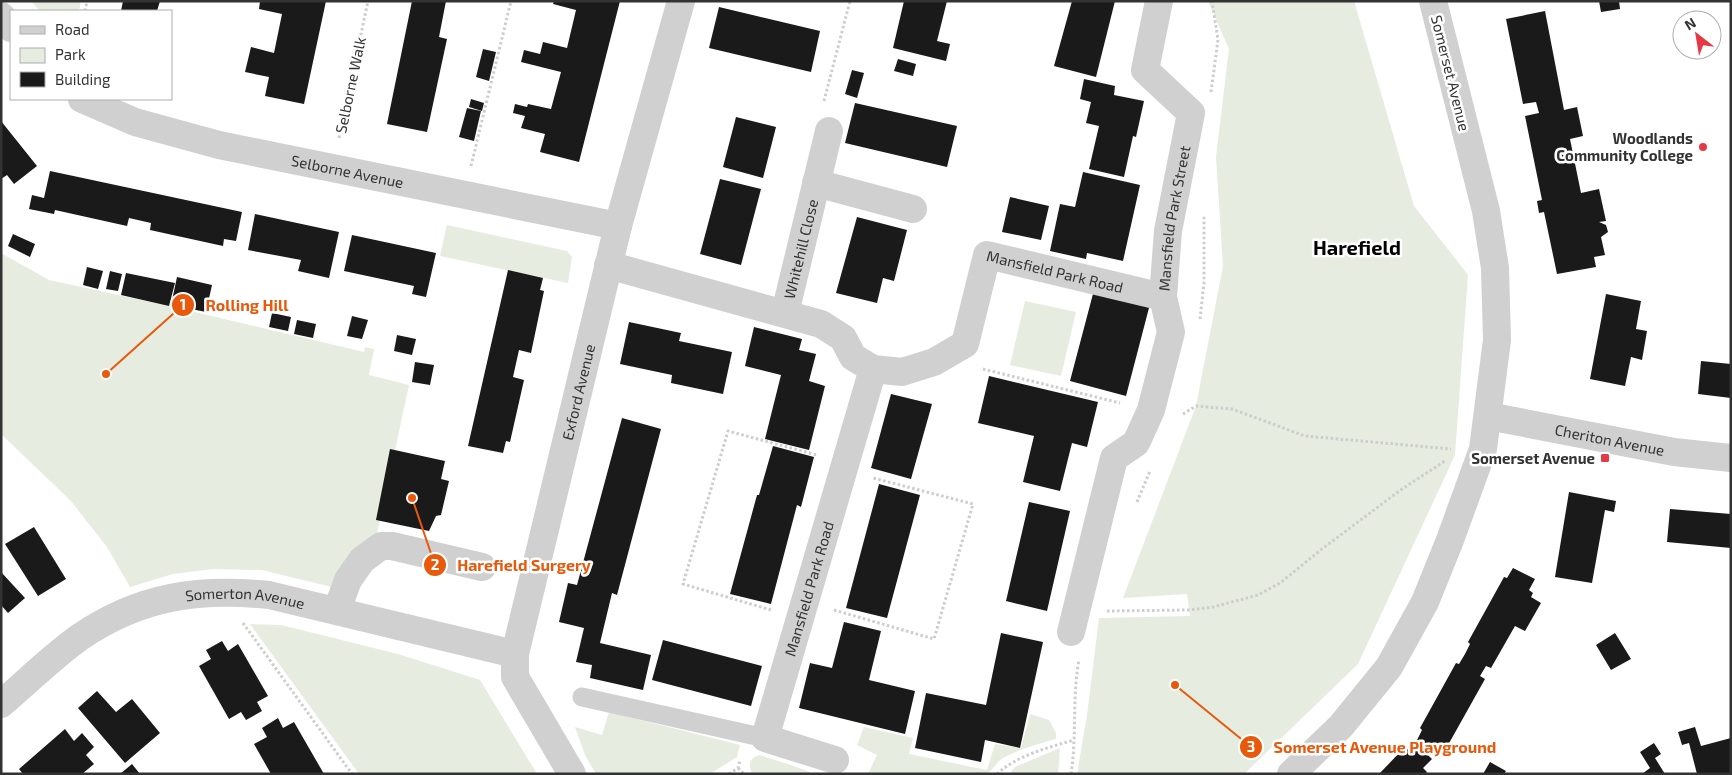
<svg xmlns="http://www.w3.org/2000/svg" width="1732" height="775" font-family="'Exo 2',sans-serif">
<style>
.green{fill:#e6ecdf}
.building{fill:#1a1a1a}
.lines{fill:none;stroke-linecap:round;stroke-linejoin:round}
.path{stroke:#cdcdcd;stroke-width:3;stroke-dasharray:2.5 2.5;stroke-linecap:butt}
.lane{stroke:#d0d0d0;stroke-width:19}
.street{stroke:#d0d0d0;stroke-width:28}
.poi-dot{fill:#e63946;stroke:#fff;stroke-width:2}
.labels{text-anchor:middle;dominant-baseline:central;stroke-width:5;stroke-linejoin:round;paint-order:stroke}
.street-label{font-size:15px;fill:#333;stroke:#fff}
.poi-label{font-size:15px;font-weight:bold;fill:#333;stroke:#fff;text-anchor:end}
.district-label{font-size:20px;font-weight:bold;fill:#000;stroke:#fff}
.leader{fill:none;stroke:#e8590c;stroke-width:2}
.callout-dot{fill:#e8590c;stroke:#fff;stroke-width:2}
.mark-label{font-size:15px;text-anchor:middle;font-weight:bold;fill:#fff}
.callout-label{font-size:16px;text-anchor:middle;font-weight:bold;fill:#e8590c;stroke:#fff;stroke-width:5;stroke-linejoin:round;paint-order:stroke}
</style>
<rect width="100%" height="100%" fill="#fff"/>
<path class="green" d="M31,1H81L79,11H40Z
M1208,1H1354L1414,206L1468,275L1455,455L1358,664L1244,774H1077L1087,715L1099,618L1190,616L1187,594L1123,598L1196,406L1223,266L1216,157L1229,49Z
M447,225L567,251L572,257L568,283L440,256Z
M1,253L49,280L169,306L364,352L365,347L374,349L369,375L409,385L375,543L340,589L262,570L213,569L173,574L130,587L107,547L71,501L1,434Z
M1025,301L1076,312L1061,376L1010,365Z
M250,624L281,625L398,654L480,680L537,774H359Z
M609,712L740,745L737,757L710,774H596L585,755L575,727L602,735Z
M1030,714L1049,720L1056,733V739C1038,744 1019,749 1003,758C996,762 994,770 986,774H868L877,755L857,745L864,727L913,738L909,754L987,770L995,744L1021,748Z
M1060,748L1058,774H1014L1011,772L1015,767Z
M760,755C778,762 796,765 813,774H752C748,764 749,758 760,755Z"/>
<path class="building" d="M123,1H160L157,11H121Z
M260,1H326L304,104L265,96L269,77L245,72L251,47L274,53L282,14L259,9Z
M412,1H446L439,37L447,39L427,132L387,124Z
M554,1H620L579,162L540,152L545,134L521,128L525,116L513,113L515,104L527,107L528,104L551,109L561,72L521,62L524,50L540,54L543,42L567,48L576,10L553,4Z
M904,1H947L937,41L950,44L946,61L893,48Z
M1072,1H1115L1096,77L1054,66Z
M1599,1H1619L1620,9L1601,12Z
M719,7L820,31L811,72L709,48Z
M1545,11L1564,110L1577,107L1583,136L1570,139L1581,193L1599,189L1606,221L1599,222L1606,225L1608,232L1601,237L1605,255L1594,257L1596,267L1557,274L1544,212L1539,213L1537,201L1542,200L1525,116L1539,113L1536,102L1523,104L1506,19Z
M483,49L496,52L489,81L476,77Z
M898,59L916,64L913,76L894,71Z
M852,70L864,73L857,98L845,94Z
M1084,79L1115,86L1114,95L1144,101L1136,137L1133,136L1124,177L1089,169L1099,126L1086,123L1091,102L1080,99Z
M471,99L484,103L482,111L469,107Z
M855,103L957,126L947,167L845,143Z
M467,108L481,111L474,141L459,137Z
M736,117L776,127L763,178L723,167Z
M1,121L37,166L14,184L7,175L1,179Z
M50,171L242,212L236,241L224,239L223,246L150,230L151,223L129,218L127,226L55,210L54,214L29,209L32,195L44,198Z
M1083,172L1140,185L1123,261L1087,253L1086,259L1050,251L1060,204L1075,207Z
M720,179L761,189L741,265L700,254Z
M1010,197L1049,206L1041,240L1002,232Z
M255,214L339,232L329,278L298,271L301,260L248,250Z
M857,217L907,230L894,281L883,278L877,303L836,293Z
M13,234L35,244L30,257L8,246Z
M352,235L436,253L426,297L412,294L414,286L344,271Z
M87,267L103,271L98,289L83,285Z
M508,270L543,278L540,290L544,291L531,353L519,350L513,377L524,380L510,442L506,441L503,453L468,446Z
M110,271L122,274L118,291L106,289Z
M126,273L175,283L169,306L121,295Z
M177,277L212,285L206,312L171,305Z
M1094,290L1150,304L1126,396L1070,381Z
M1606,294L1641,301L1636,329L1647,331L1642,360L1631,357L1625,386L1590,379Z
M272,313L291,317L288,331L269,327Z
M352,316L368,320L362,339L347,336Z
M297,320L316,324L313,338L294,334Z
M629,322L681,333L679,341L732,352L723,394L671,383L672,375L620,364Z
M754,327L802,339L799,350L816,354L809,381L825,386L809,450L765,439L781,375L745,366Z
M397,335L416,339L412,355L394,351Z
M1701,361L1731,364V398L1698,394Z
M415,362L434,365L430,385L412,382Z
M989,376L1098,402L1087,447L1072,443L1060,491L1023,482L1034,436L978,423Z
M891,394L932,404L911,479L871,468Z
M622,418L661,429L617,595L612,593L600,643L651,655L643,690L590,678L592,665L576,662L584,628L559,622L568,583L577,585Z
M773,446L814,457L801,507L797,505L771,604L730,594L757,495H759Z
M390,449L445,461L441,479L449,481L441,515L436,516L429,531L376,520Z
M879,484L920,495L887,618L846,608Z
M1569,492L1616,501L1614,512L1605,510L1592,583L1555,577Z
M1029,502L1070,511L1047,611L1006,601Z
M1670,509L1731,514V548L1667,542Z
M34,527L66,579L38,596L5,544Z
M1513,568L1535,579L1529,590L1533,593L1531,597L1541,603L1525,631L1515,626L1491,668L1486,666L1480,676L1485,679L1443,754L1417,740L1422,730L1420,728L1456,663L1459,664L1465,654L1470,644L1468,642L1504,577L1507,578Z
M1,572L25,598L8,613L1,605Z
M844,622L881,631L869,680L915,691L905,734L799,708L810,663L832,668Z
M1001,633L1043,642L1020,748L985,740L981,762L915,748L926,693L986,705Z
M1615,633L1631,659L1611,670L1596,645Z
M663,640L762,666L751,706L652,680Z
M222,641L228,651L238,644L268,696L257,702L262,711L246,720L241,712L229,719L199,666L211,659L206,650Z
M97,691L116,712L132,699L160,733L125,763L78,708Z
M278,718L283,728L294,722L324,774H271L254,744L267,737L262,728Z
M1695,727L1701,746L1731,738V774H1697L1689,743L1682,745L1678,732Z
M65,729L74,741L82,733L94,747L86,755L94,764L82,774H23L19,769Z
M1414,742L1432,759L1423,768L1427,772L1425,774H1379L1403,749L1406,751Z
M1654,743L1661,754L1655,758L1665,774H1642L1650,768L1640,752Z
M1490,762L1506,771L1504,774H1483Z
M132,764L140,774H120Z"/>
<g class="lines">
<path class="path" d="M85,11L87,1
M1211,92L1218,40L1212,1
M824,101L850,1
M339,138L368,1
M471,166L511,1
M1200,319L1204,283V215
M983,369L1120,403
M1183,414L1196,406L1232,409L1305,436L1451,449
M1137,502L1150,471
M771,610L683,584L728,431L817,455
M834,610L934,639L973,504L873,478
M1107,611L1189,610L1213,607L1258,595L1280,583L1322,549L1402,489L1445,461
M243,623L352,774
M738,768L744,774
M729,774L738,768L740,760
M997,774C1018,755 1047,748 1074,740
M1071,774C1077,736 1072,698 1079,660"/>
<path class="lane" d="M582,697L765,738"/>
<g class="street">
<path d="M1,16L11,28"/>
<path id="s1" d="M82,99L135,122L219,145L618,226"/>
<path d="M816,183L913,209"/>
<path id="s2" d="M608,265L821,324L843,338L853,357L873,369L902,372L934,362L965,344L987,255L1163,297"/>
<path id="s3" d="M785,313L829,131"/>
<path id="s4" d="M1488,416L1674,452L1731,458"/>
<path d="M337,610L348,580L362,560L381,546H392L482,567"/>
<path id="s5" d="M1071,632L1114,458L1136,443L1151,410L1171,332L1163,297L1168,231L1191,113L1145,70L1159,1"/>
<path id="s6" d="M1,704C27,682 53,656 80,637C140,596 198,588 269,595L515,654"/>
<path id="s7" d="M835,760L765,738L873,369"/>
<path id="s8" d="M572,774L515,677V654L618,226L681,1"/>
<path d="M1291,774L1341,726L1389,667L1425,602L1450,540L1483,449L1497,340L1495,268L1486,211L1433,1"/>
</g>
</g>
<g class="poi-dot">
<circle cx="1703" cy="147" r="5"/>
<rect x="1600" y="453" width="10" height="10" rx="2.5"/>
</g>
<g class="labels">
<g class="street-label">
<text transform="translate(1451 73) rotate(76)">Somerset Avenue</text>
<text transform="translate(350 85) rotate(-78)">Selborne Walk</text>
<text stroke="none"><textPath href="#s1" startOffset="276">Selborne Avenue</textPath></text>
<text stroke="none"><textPath href="#s5" startOffset="438">Mansfield Park Street</textPath></text>
<text stroke="none"><textPath href="#s3" startOffset="66">Whitehill Close</textPath></text>
<text stroke="none"><textPath href="#s2" startOffset="552">Mansfield Park Road</textPath></text>
<text stroke="none"><textPath href="#s8" startOffset="405">Exford Avenue</textPath></text>
<text stroke="none"><textPath href="#s4" startOffset="124">Cheriton Avenue</textPath></text>
<text stroke="none"><textPath href="#s7" startOffset="229">Mansfield Park Road</textPath></text>
<text stroke="none"><textPath href="#s6" startOffset="278">Somerton Avenue</textPath></text>
</g>
<g class="poi-label">
<text x="1693" y="138">Woodlands<tspan x="1693" dy="17">Community College</tspan></text>
<text x="1595" y="458">Somerset Avenue</text>
</g>
<g class="district-label">
<text x="1357" y="247">Harefield</text>
</g>
</g>
<path class="leader" d="M106 374L183 305M412 498L435 565M1175 685L1251 747"/>
<g class="callout-dot">
<circle cx="106" cy="374" r="5"/>
<circle cx="412" cy="498" r="5"/>
<circle cx="1175" cy="685" r="5"/>
<circle cx="183" cy="305" r="12"/>
<circle cx="435" cy="565" r="12"/>
<circle cx="1251" cy="747" r="12"/>
</g>
<g class="mark-label">
<text x="183" y="310">1</text>
<text x="435" y="570">2</text>
<text x="1251" y="752">3</text>
</g>
<g class="callout-label">
<text x="247" y="311">Rolling Hill</text>
<text x="524" y="571">Harefield Surgery</text>
<text x="1385" y="753">Somerset Avenue Playground</text>
</g>
<rect width="1732" height="775" fill="none" stroke="#333333" stroke-width="5"/>
<rect x="10" y="10" width="162" height="90" fill="#ffffff" stroke="#adadad"/>
<rect x="20" y="26" width="25" height="8" fill="#d0d0d0" stroke="#adadad"/>
<text x="55" y="35" font-size="15" fill="#333333">Road</text>
<rect x="20" y="48" width="25" height="15" fill="#e6ecdf" stroke="#adadad"/>
<text x="55" y="60" font-size="15" fill="#333333">Park</text>
<rect x="20" y="72" width="25" height="15" fill="#1a1a1a" stroke="#adadad"/>
<text x="55" y="85" font-size="15" fill="#333333">Building</text>
<g transform="translate(1697 35) rotate(329)"><circle r="24" fill="#ffffff" stroke="#adadad"/>
<path d="M0-4L9 19L0 12L-9 19Z" fill="#e63946"/>
<text y="-8" font-size="14" font-weight="bold" text-anchor="middle" fill="#333333">N</text>
</g>
</svg>
